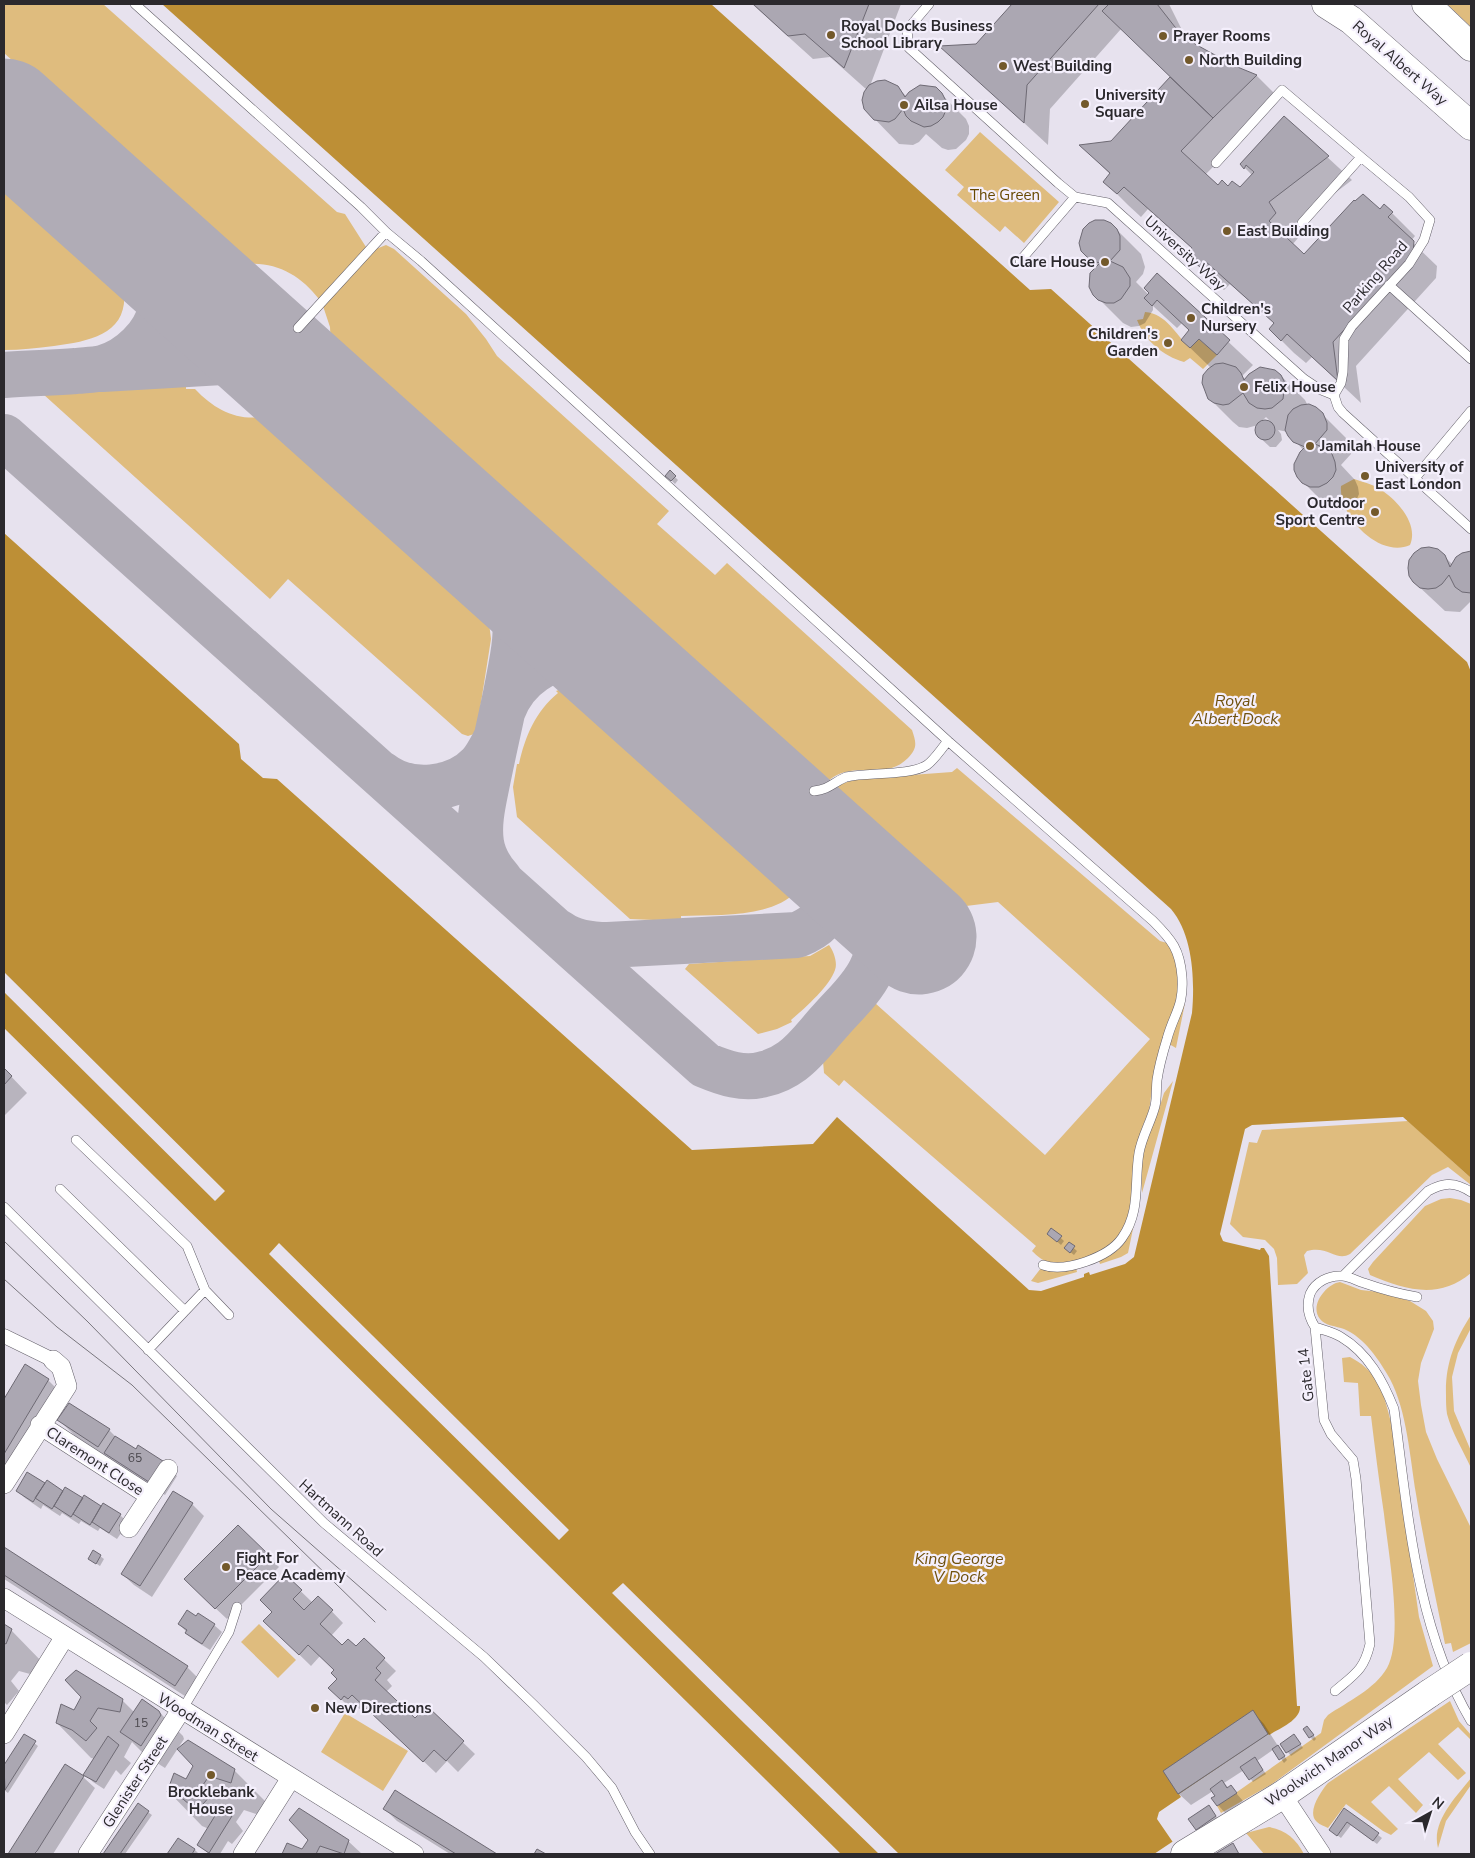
<svg xmlns="http://www.w3.org/2000/svg" width="1475" height="1858" font-family="'Nunito Sans',sans-serif">
<style>
.green{fill:#dfbc7e}
.water{fill:#bd8f36}
.pier{fill:#e7e2ee}
.shadow{fill:#0003;fill-rule:evenodd}
.lines{fill:none;stroke-linecap:round;stroke-linejoin:round}
.taxiway{stroke:#b0acb6;stroke-width:46}
.runway{stroke:#b0acb6;stroke-width:115}
.building{fill:#aba7b2;stroke:#6e6a74}
.service-casing{stroke:#64606a;stroke-width:10}
.pedestrian-casing{stroke:#64606a;stroke-width:15}
.minor-casing{stroke:#64606a;stroke-width:20}
.primary-casing{stroke:#64606a;stroke-width:29}
.trunk-casing{stroke:#64606a;stroke-width:29}
.service{stroke:#fff;stroke-width:9}
.pedestrian{stroke:#fff;stroke-width:14}
.minor{stroke:#fff;stroke-width:19}
.primary{stroke:#fff;stroke-width:28}
.trunk{stroke:#fff;stroke-width:28}
.tram{stroke:#79767d;stroke-width:1}
.trunk-bridge-casing{stroke:#64606a;stroke-width:29;stroke-linecap:butt}
.trunk-bridge{stroke:#fff;stroke-width:28}
.poi-dot{fill:#73592b;stroke:#f4effc;stroke-width:2}
.labels{text-anchor:middle;dominant-baseline:central;stroke-width:4.5;stroke-linejoin:round;paint-order:stroke}
.number-label{font-size:12px;fill:#4b484e}
.poi-label{font-size:15px;font-weight:bold;fill:#2b292d;stroke:#f4effc;text-anchor:start}
.street-label{font-size:15px;fill:#2b292d;stroke:#f4effc}
.park-label{font-size:15px;fill:#674800;stroke:#f4effc}
.water-label{font-size:16px;font-style:italic;fill:#70510e;stroke:#f4effc}
</style>
<rect width="100%" height="100%" fill="#e7e2ee"/>
<path class="green" d="M4,4H103L337,212L345,214L366,247L319,299C300,274 272,259 240,265L4,53Z
M1447,4H1471V27Z
M980,132L1059,202L1024,243L1005,226L1000,232L957,195L964,187L945,170Z
M4,177L123,284C132,333 93,341 54,346C37,348 21,350 4,350Z
M386,245L394,249L466,314L486,339L497,356L669,511L657,524L715,575L727,563L912,730C916,742 918,748 908,758C889,777 869,766 845,772C836,774 829,780 822,786L331,347L330,327L323,306L376,249Z
M1145,312C1167,314 1175,334 1190,348L1199,339L1217,355L1203,369L1190,358L1184,362C1163,356 1145,341 1137,320L1143,319Z
M186,386V389H195C216,411 238,422 269,416L481,605L488,615L491,639L477,728L474,734L468,736L462,734L288,579L270,599L43,394Z
M1354,479C1363,482 1372,484 1380,489C1397,500 1419,524 1410,545C1380,559 1338,516 1341,486Z
M569,686L797,891C770,919 717,914 681,916V919L654,920L630,919L517,817L513,787L517,764H519C525,736 536,711 558,693L556,691Z
M957,768L1160,941L1167,943C1179,961 1179,982 1177,1003C1169,1030 1159,1056 1153,1083C1151,1092 1151,1101 1149,1110C1147,1117 1143,1124 1141,1131C1134,1165 1139,1205 1119,1235C1108,1252 1071,1266 1051,1263C1043,1261 1037,1256 1032,1251L1036,1246L844,1080L839,1086L824,1073L823,1061L875,1003L1045,1155L1150,1039L998,902L958,907L831,793L841,784L857,779L952,772Z
M829,945C833,950 838,962 835,970C829,987 804,1009 791,1020L792,1022L777,1029L758,1034L685,969L689,964L810,956Z
M1185,1003L1176,1048L1169,1044Z
M1173,1081L1142,1193L1141,1170L1145,1142L1157,1115L1164,1093Z
M1408,1121L1471,1178V1185L1448,1167L1432,1175L1350,1254C1336,1262 1328,1245 1307,1251L1304,1255L1308,1273L1297,1284L1278,1285L1277,1258L1274,1249L1265,1240L1243,1237L1230,1224L1249,1142L1257,1143L1262,1130Z
M1450,1198L1461,1200L1471,1204V1273C1439,1300 1405,1290 1370,1275L1368,1269L1373,1262L1425,1206L1441,1199Z
M1134,1224L1128,1253L1121,1257L1100,1264L1099,1261L1120,1247Z
M1041,1268L1053,1271L1076,1268L1077,1272L1038,1283L1031,1281Z
M1340,1282L1361,1290L1379,1292L1410,1301L1426,1311L1433,1321L1434,1329L1421,1363L1418,1381L1421,1405L1426,1432L1437,1459L1471,1528V1643L1453,1652L1451,1643L1445,1644C1435,1594 1424,1544 1416,1494C1410,1458 1407,1411 1390,1379C1380,1361 1364,1337 1344,1329C1336,1326 1325,1326 1320,1319C1309,1306 1326,1284 1340,1282Z
M1471,1315V1328L1458,1353L1452,1377L1454,1411L1471,1451V1468C1463,1450 1452,1433 1447,1414C1446,1408 1446,1401 1446,1395C1445,1364 1455,1340 1471,1315Z
M1350,1357C1355,1360 1361,1363 1366,1368C1381,1381 1386,1403 1391,1422L1419,1617L1433,1666L1272,1784L1221,1813L1217,1806L1321,1733L1324,1720L1328,1715C1347,1702 1375,1689 1387,1668C1404,1638 1388,1550 1384,1514C1379,1481 1375,1449 1371,1416H1360L1358,1383L1344,1382L1342,1358Z
M259,1624L296,1660L278,1678L241,1642Z
M1450,1701L1459,1721L1471,1735V1740L1458,1727L1438,1744L1466,1773L1458,1780L1429,1752L1398,1779L1423,1805L1416,1813L1389,1786L1371,1802L1398,1829L1391,1835L1383,1831L1346,1804L1328,1828C1325,1826 1320,1825 1317,1822C1306,1813 1321,1791 1328,1783Z
M345,1713L408,1751L383,1791L321,1752Z
M1471,1778V1785L1446,1821L1438,1848C1431,1822 1456,1797 1471,1778Z
M1269,1827C1286,1830 1296,1839 1304,1854H1264L1246,1833Z"/>
<path class="water" d="M162,4H711L1030,290L1051,289L1467,662L1471,672V1178L1403,1117L1252,1125L1245,1129L1220,1234L1223,1241L1226,1242L1260,1250L1261,1248H1264L1269,1256L1297,1706H1300C1301,1720 1280,1728 1269,1735L1268,1734L1179,1794L1181,1797L1159,1812L1157,1819L1181,1854H841L4,1028V533L239,744L241,759L263,778L277,779L692,1150L813,1144L837,1117L1029,1290L1041,1291L1084,1277V1274L1089,1272L1090,1275L1125,1264L1134,1257L1192,1013C1195,980 1193,935 1171,909Z"/>
<path class="pier" d="M4,972L225,1191L215,1201L4,992Z
M279,1243L569,1530L559,1540L269,1254Z
M623,1583L899,1854H879L746,1725L612,1593Z
M1175,1840L1184,1854H1154Z"/>
<path class="shadow" d="M752,4H901L870,86L897,87L907,97L935,88L966,119L969,126V134L966,140L956,149L948,150L942,148L926,134L919,142L913,145L899,144L865,109L867,90L830,57L813,59Z
M1013,4H1169L1185,36L1194,45L1235,67L1257,76L1280,99L1205,175L1218,187L1240,189L1253,176L1241,164L1284,117L1352,180L1292,226L1299,237L1292,245L1304,255L1380,211L1392,213L1415,236L1411,241L1437,266L1436,278L1356,366L1361,403L1312,357L1306,363L1294,353L1270,329L1275,324L1230,284L1224,290L1211,279L1188,255L1193,249L1148,209L1141,217L1128,205L1105,182L1111,175L1081,146L1111,142L1171,77L1121,29L1050,109L1048,145L942,47L976,46Z
M1111,224L1141,254L1145,267L1143,274L1136,282L1149,295L1157,275L1253,365L1242,376L1246,380L1281,376L1305,400L1308,406L1322,414L1346,438L1351,454L1341,465L1355,480L1358,487L1359,494L1356,501L1351,507L1344,510H1335L1327,506L1303,482L1304,451L1288,432L1278,430L1281,434L1282,440L1276,447H1270L1257,435L1256,429L1258,425L1247,428L1239,427L1233,422L1209,398L1211,368L1182,340L1190,331L1182,323L1177,328L1153,306V310L1145,323L1139,326L1131,327L1123,323L1094,294L1098,266L1087,255ZM1266,417L1270,421L1261,422Z
M670,472L678,480L675,484L667,476Z
M1471,552V601L1460,612L1445,611L1414,582L1444,556L1453,565Z
M4,1069L27,1093L4,1116Z
M1052,1230L1064,1241L1061,1245L1052,1237Z
M1069,1244L1077,1251L1074,1255L1069,1251Z
M25,1366L48,1380L60,1392L4,1485V1401Z
M59,1420L109,1430L118,1439L136,1451L165,1464L177,1476L165,1495L83,1444Z
M45,1485L83,1500L85,1497L102,1508L120,1515L128,1523L117,1539L100,1528L98,1531L81,1521L79,1524L62,1513L60,1516L43,1505L41,1509L25,1498L17,1491Z
M192,1504L204,1516L152,1597L134,1585L122,1574Z
M238,1526L279,1567L227,1619L197,1591Z
M4,1548L187,1667L203,1683L191,1700L4,1579Z
M100,1556L104,1559L100,1566L89,1559Z
M285,1576L313,1603L318,1597L343,1623L331,1636L342,1647L356,1648L364,1640L396,1671L387,1680L392,1686L386,1692L415,1720L427,1708L475,1754L458,1772L447,1761L436,1773L365,1706L361,1710L357,1707L353,1711L330,1688L338,1679L335,1670L320,1656L311,1666L277,1633L273,1612Z
M179,1624L214,1625L222,1632L210,1650L194,1640Z
M4,1626L11,1630L45,1665L41,1677L19,1671L11,1681L19,1691L7,1705L4,1702Z
M122,1700L134,1712H159L183,1736L184,1739L165,1768L146,1756L132,1742L124,1757L131,1763L121,1775L116,1770L104,1789L93,1782L85,1774L95,1759L91,1758L57,1723L75,1711Z
M1253,1712L1264,1724L1287,1760L1284,1763L1274,1749L1257,1761L1266,1774L1253,1782L1244,1770L1224,1783L1229,1788L1231,1787L1243,1801L1225,1813L1213,1799L1216,1797L1213,1791L1191,1805L1179,1794L1165,1771Z
M1311,1731L1316,1739L1314,1741L1310,1737Z
M24,1735L38,1746L8,1793L4,1790V1767Z
M1297,1739L1303,1748L1291,1756L1281,1744Z
M66,1765L83,1777L95,1788L53,1854H10Z
M234,1770L269,1805L265,1817L244,1810L236,1822L243,1831L232,1844L228,1841L220,1854H209L199,1845L209,1829L202,1826L168,1791L186,1780Z
M395,1792L495,1854H450L397,1821L385,1809Z
M138,1805L152,1815L125,1854H104Z
M1212,1810L1219,1820L1200,1832L1197,1829Z
M1345,1810L1382,1838L1377,1844L1351,1825L1341,1838L1334,1833Z
M178,1840L195,1850L199,1854H169Z
M309,1840L348,1841L362,1854H284L288,1845L302,1851Z"/>
<g class="lines">
<path class="taxiway" d="M102,369L239,361C267,363 280,369 303,384
M4,375C28,373 52,373 76,371C85,370 94,370 103,368C129,361 156,336 161,308C165,287 156,265 148,246
M4,437L705,1065C724,1073 744,1080 764,1074C773,1072 784,1067 792,1061C807,1050 818,1034 831,1020C845,1004 862,989 871,970C875,962 878,953 878,944C881,918 869,899 854,879
M481,544C493,561 508,578 513,600C520,632 512,662 506,694C500,723 493,753 487,783C483,803 478,823 481,843C483,857 491,870 500,880
M503,710C515,678 547,654 583,658C598,660 613,667 627,674
M380,773C409,796 455,791 480,765C487,757 491,748 496,739
M558,932C573,943 590,945 608,945L797,935C837,919 842,885 821,850"/>
<path class="runway" d="M4,116L919,937"/>
</g>
<path class="building" d="M753,4H869L844,68L805,34L788,36Z
M1012,4H1099L1027,85L1024,123L939,46L976,44Z
M1109,4H1157L1175,27L1195,44L1235,66L1257,75L1213,118L1102,11Z
M1170,77L1213,118L1181,151L1218,185L1222,180L1228,186L1232,181L1240,187L1254,172L1246,165L1244,169L1240,164L1284,116L1329,156L1269,202L1276,213L1269,221L1304,254L1354,200L1355,201L1363,194L1380,209L1384,204L1393,212L1388,217L1414,241L1413,254L1333,342L1338,381L1287,334L1281,341L1269,329L1274,323L1205,261L1200,267L1186,255L1192,248L1124,187L1117,194L1103,182L1110,173L1079,145L1111,141Z
M885,80L898,86L905,97L909,92L920,85L936,87L942,93L946,101V110L943,117L938,122L931,126L924,127L911,121L906,116L903,109L895,119L889,122L874,120L864,109L862,100L864,92L869,85L877,81Z
M1095,220H1104L1111,223L1117,229L1120,236V250L1110,261L1123,267L1130,278V286L1121,299L1114,303H1106L1098,300L1093,295L1089,287L1090,273L1100,263L1092,261L1086,256L1081,251L1079,243L1083,229L1089,223Z
M1157,273L1230,340L1217,355L1199,339L1190,348L1181,340L1189,330L1157,300L1152,306L1144,298L1149,293L1144,288Z
M1223,363L1236,367L1241,373L1244,380L1249,374L1260,367L1275,370L1281,375L1285,383L1283,399L1272,408L1265,409L1257,408L1249,403L1243,393L1229,404L1223,405L1214,403L1208,399L1202,383L1203,375L1208,369L1215,364Z
M1309,404L1316,407L1323,413L1327,423V430L1315,444L1327,449L1332,454L1335,462L1336,470L1333,477L1327,483L1319,487H1310L1302,483L1297,477L1294,470V464L1300,452L1305,447L1293,442L1288,436L1285,430L1288,415L1293,409L1301,405Z
M1255 430a10 10 0 1 1 20 0a10 10 0 1 1-20 0Z
M670,470L676,476L671,481L665,476Z
M1429,547L1438,549L1445,555L1450,567L1456,557L1462,553L1471,551V593L1462,592L1455,587L1449,575L1442,584L1436,588L1428,589L1420,588L1413,582L1409,576L1408,568L1409,560L1414,553L1421,548Z
M4,1068L12,1076L4,1085Z
M1051,1228L1062,1236L1057,1242L1047,1234Z
M1069,1242L1075,1246L1070,1253L1064,1248Z
M25,1364L49,1379L4,1454V1399Z
M69,1403L110,1429L98,1447L57,1420Z
M115,1436L136,1449L138,1445L166,1463L152,1484L104,1453Z
M27,1472L45,1483L33,1502L16,1491Z
M47,1480L63,1491L52,1509L35,1498Z
M65,1487L83,1498L71,1517L54,1506Z
M173,1491L193,1503L140,1586L121,1574Z
M84,1495L101,1506L90,1525L73,1514Z
M103,1503L121,1514L109,1533L92,1522Z
M238,1525L269,1555L215,1609L184,1579Z
M4,1547L188,1666L175,1686L4,1575Z
M93,1550L101,1555L96,1564L88,1559Z
M285,1574L302,1590L293,1599L304,1610L318,1596L333,1610L320,1624L342,1645L348,1639L356,1646L364,1638L385,1658L376,1668L381,1673L375,1680L415,1718L427,1706L464,1741L446,1761L434,1750L423,1762L352,1695L348,1699L344,1696L341,1700L328,1688L337,1679L331,1673L334,1670L308,1645L299,1655L263,1621L272,1612L260,1600Z
M187,1610L196,1616L198,1613L215,1624L202,1644L185,1633L187,1630L178,1624Z
M4,1624L12,1629L6,1644L4,1643Z
M76,1670L123,1699L120,1712L98,1708L90,1721L97,1728L86,1741L72,1730L56,1723L61,1704L74,1710L81,1697L65,1680Z
M142,1699L159,1711L161,1715L141,1746L120,1732Z
M1253,1710L1268,1734L1178,1794L1163,1771Z
M1307,1726L1314,1735L1309,1738L1303,1729Z
M24,1734L36,1741L5,1790L4,1765Z
M1294,1734L1301,1744L1286,1753L1280,1744Z
M108,1736L119,1745L96,1782L83,1775Z
M188,1740L235,1769L231,1783L209,1776L201,1788L210,1796L197,1811L183,1799L167,1792L174,1773L186,1779L193,1766L177,1749Z
M1278,1745L1285,1756L1279,1760L1272,1749Z
M1255,1757L1263,1770L1249,1780L1240,1767Z
M65,1764L84,1776L37,1851L34,1854H8Z
M1222,1780L1227,1788L1231,1785L1237,1793L1217,1806L1211,1798L1215,1796L1210,1789Z
M395,1790L409,1799L497,1854H456L383,1809Z
M138,1803L149,1811L120,1854H103Z
M1209,1805L1216,1816L1196,1830L1188,1819Z
M221,1806L232,1816L209,1853L197,1845Z
M299,1808L349,1840L344,1854L320,1846L316,1854H282L287,1843L302,1849L308,1840L289,1820Z
M1344,1808L1379,1833L1373,1841L1347,1822L1337,1836L1329,1830Z
M178,1838L195,1849L192,1854H167Z
M1233,1843L1239,1854H1215Z
M537,1849L546,1854H534Z"/>
<g class="lines">
<g class="service-casing">
<path id="service" d="M135,4L361,207L386,232L421,261L948,741L1153,921C1172,940 1180,950 1182,977C1184,1007 1174,1013 1167,1039C1163,1052 1159,1066 1157,1080C1156,1088 1157,1098 1155,1106C1151,1122 1142,1136 1139,1153C1134,1183 1141,1211 1122,1238C1109,1257 1065,1273 1043,1265
M929,4L907,30L909,48L1058,183L1075,197L1108,203L1304,379L1319,389L1334,395L1338,407L1343,413L1471,529
M1216,163L1282,90L1361,157
M1302,223L1361,157L1409,197L1430,220L1424,240L1409,264L1352,326L1344,339L1343,372L1341,383L1334,395
M1020,261L1075,197
M1389,285L1471,359
M298,328L386,232
M1415,478L1471,411
M814,791C830,789 832,783 846,777C868,772 910,776 927,765C935,759 941,749 948,741
M76,1140L187,1246L205,1290
M60,1189L185,1311
M4,1207L324,1523L484,1657L534,1705L586,1757L612,1788L635,1832L650,1854
M1343,1276L1428,1191C1445,1182 1455,1182 1471,1192
M1417,1297C1400,1294 1381,1289 1364,1283C1357,1281 1349,1276 1342,1276C1329,1275 1315,1282 1310,1294C1306,1306 1308,1316 1315,1327C1323,1330 1333,1332 1341,1337C1368,1353 1383,1381 1394,1409C1408,1514 1416,1628 1471,1721
M1315,1327L1324,1420L1331,1434L1353,1460L1356,1479L1370,1644C1364,1670 1355,1674 1335,1691
M148,1350L205,1290L229,1315
M182,1710L229,1632L237,1607"/>
</g>
<g class="pedestrian-casing">
<path id="pedestrian" d="M4,1336L53,1360"/>
</g>
<g class="minor-casing">
<path id="minor" d="M40,1425L150,1496
M4,1484L67,1386L61,1367L53,1360
M129,1528L168,1469
M4,1598L414,1854
M4,1734L64,1638
M1282,1795L1321,1854
M88,1854L181,1710
M243,1854L291,1778"/>
</g>
<g class="primary-casing">
<path id="primary" d="M1326,4L1351,20L1471,126
M1426,4L1471,47"/>
</g>
<g class="trunk-casing">
<path id="trunk" d="M1185,1854L1282,1795L1430,1693"/>
</g>
<use href="#service" class="service"/>
<use href="#pedestrian" class="pedestrian"/>
<use href="#minor" class="minor"/>
<use href="#primary" class="primary"/>
<use href="#trunk" class="trunk"/>
<path class="tram" d="M4,1241L88,1322L271,1509L386,1610
M4,1279L57,1327L132,1385L375,1622"/>
<g class="trunk-bridge-casing">
<path id="trunk-bridge" d="M1430,1693L1471,1666"/>
</g>
<use href="#trunk-bridge" class="trunk-bridge"/>
</g>
<g class="poi-dot">
<circle cx="831" cy="35" r="5"/>
<circle cx="1163" cy="36" r="5"/>
<circle cx="1189" cy="60" r="5"/>
<circle cx="1003" cy="66" r="5"/>
<circle cx="1085" cy="104" r="5"/>
<circle cx="904" cy="105" r="5"/>
<circle cx="1227" cy="231" r="5"/>
<circle cx="1105" cy="262" r="5"/>
<circle cx="1191" cy="318" r="5"/>
<circle cx="1168" cy="343" r="5"/>
<circle cx="1244" cy="387" r="5"/>
<circle cx="1310" cy="446" r="5"/>
<circle cx="1365" cy="476" r="5"/>
<circle cx="1375" cy="512" r="5"/>
<circle cx="226" cy="1567" r="5"/>
<circle cx="315" cy="1708" r="5"/>
<circle cx="211" cy="1775" r="5"/>
</g>
<g class="labels">
<g class="number-label">
<text x="135" y="1458">65</text>
<text x="141" y="1723">15</text>
</g>
<g class="poi-label">
<text x="841" y="26">Royal Docks Business<tspan x="841" dy="17">School Library</tspan></text>
<text x="1173" y="36">Prayer Rooms</text>
<text x="1199" y="60">North Building</text>
<text x="1013" y="66">West Building</text>
<text x="1095" y="95">University<tspan x="1095" dy="17">Square</tspan></text>
<text x="914" y="105">Ailsa House</text>
<text x="1237" y="231">East Building</text>
<text x="1095" y="262" text-anchor="end">Clare House</text>
<text x="1201" y="309">Children's<tspan x="1201" dy="17">Nursery</tspan></text>
<text x="1158" y="334" text-anchor="end">Children's<tspan x="1158" dy="17">Garden</tspan></text>
<text x="1254" y="387">Felix House</text>
<text x="1320" y="446">Jamilah House</text>
<text x="1375" y="467">University of<tspan x="1375" dy="17">East London</tspan></text>
<text x="1365" y="503" text-anchor="end">Outdoor<tspan x="1365" dy="17">Sport Centre</tspan></text>
<text x="236" y="1558">Fight For<tspan x="236" dy="17">Peace Academy</tspan></text>
<text x="325" y="1708">New Directions</text>
<text x="211" y="1792" text-anchor="middle">Brocklebank<tspan x="211" dy="17">House</tspan></text>
</g>
<g class="street-label">
<text transform="translate(1400 63) rotate(41)">Royal Albert Way</text>
<text transform="translate(1185 253) rotate(42)">University Way</text>
<text transform="translate(1375 277) rotate(-49)">Parking Road</text>
<text transform="translate(1306 1375) rotate(-96)">Gate 14</text>
<text transform="translate(95 1461) rotate(33)">Claremont Close</text>
<text transform="translate(341 1518) rotate(42)">Hartmann Road</text>
<text transform="translate(208 1727) rotate(32)">Woodman Street</text>
<text transform="translate(1329 1761) rotate(-34)">Woolwich Manor Way</text>
<text transform="translate(135 1782) rotate(-57)">Glenister Street</text>
</g>
<g class="park-label">
<text x="1005" y="195">The Green</text>
</g>
<g class="water-label">
<text x="1235" y="701">Royal<tspan x="1235" dy="18">Albert Dock</tspan></text>
<text x="959" y="1559">King George<tspan x="959" dy="18">V Dock</tspan></text>
</g>
</g>
<rect width="1475" height="1858" fill="none" stroke="#2b292d" stroke-width="10"/>
<g transform="translate(1430 1813) rotate(39)" stroke="#f4effc" stroke-width="4" paint-order="stroke">
<path d="M0-4L9 19L0 12L-9 19Z" fill="#2b292d"/>
<text y="-8" font-size="14" font-weight="bold" text-anchor="middle" fill="#2b292d">N</text>
</g>
</svg>
